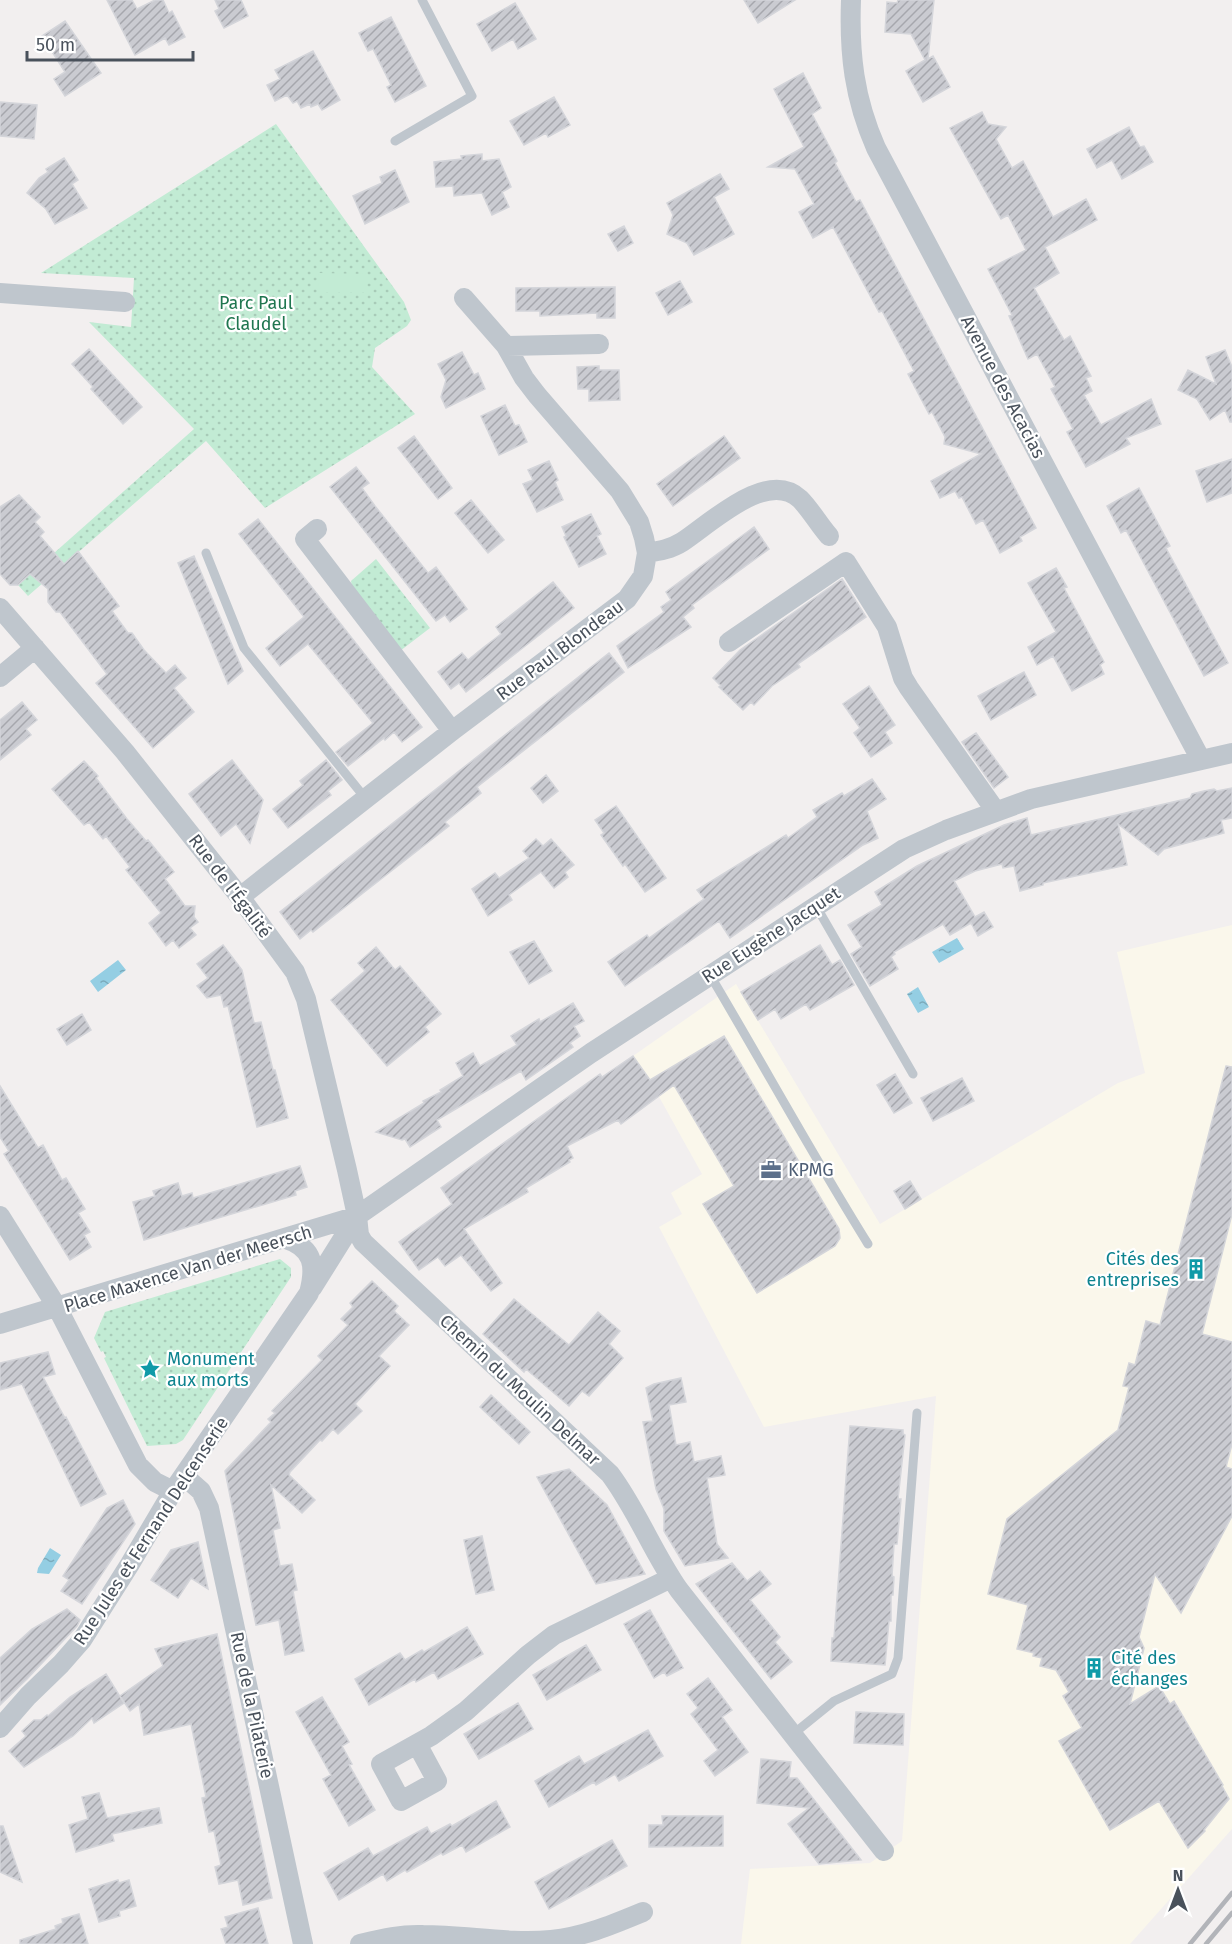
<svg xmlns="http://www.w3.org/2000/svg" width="1232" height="1944" font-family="'Fira Sans',sans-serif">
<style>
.commercial{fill:#faf7eb}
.grass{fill:url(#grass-dots)}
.garden{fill:#c2ebd4}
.water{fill:url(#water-ripples)}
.building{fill:url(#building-hatch);stroke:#d4d5da;stroke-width:1.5}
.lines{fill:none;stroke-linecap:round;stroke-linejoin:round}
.lane{stroke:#bfc6cd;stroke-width:9}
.street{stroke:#bfc6cd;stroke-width:20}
.rail{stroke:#b2b4b9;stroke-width:4.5}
.labels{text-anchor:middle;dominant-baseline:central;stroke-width:4.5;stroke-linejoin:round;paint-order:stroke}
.park-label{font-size:18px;fill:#207650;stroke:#fff}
.street-label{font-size:18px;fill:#49515b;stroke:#fff}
.service-label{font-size:18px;fill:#4e5e75;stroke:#fff;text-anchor:start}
.culture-label{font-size:18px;fill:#0d838f;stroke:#fff;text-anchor:start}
</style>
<defs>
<pattern id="grass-dots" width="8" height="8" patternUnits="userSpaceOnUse" patternTransform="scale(1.5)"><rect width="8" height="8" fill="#c2ebd4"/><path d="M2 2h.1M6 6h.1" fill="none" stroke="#a8cbb8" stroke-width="1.8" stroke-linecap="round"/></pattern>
<pattern id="water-ripples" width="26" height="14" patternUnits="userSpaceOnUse" patternTransform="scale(1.5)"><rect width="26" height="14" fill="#94cee3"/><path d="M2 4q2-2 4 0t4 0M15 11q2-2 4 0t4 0" fill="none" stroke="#7baabb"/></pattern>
<pattern id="building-hatch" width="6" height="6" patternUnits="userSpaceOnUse" patternTransform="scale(1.5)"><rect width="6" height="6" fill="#cacbd1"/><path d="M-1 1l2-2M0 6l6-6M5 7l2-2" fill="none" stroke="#a6a7ad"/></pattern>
</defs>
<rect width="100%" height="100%" fill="#f2efef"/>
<path class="commercial" d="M1232,925V1829L1130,1944H741L750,1869L870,1863L902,1841L936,1396L764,1427L659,1227L682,1214L671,1193L702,1174L648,1077L633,1056L736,984L880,1224L1118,1083L1145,1073L1117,952Z"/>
<path class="grass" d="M276,124L404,302L411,320L407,326L375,348L372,367L415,414L265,508L206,441L28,596L18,585L194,429L89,322L131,327L134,278L41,273Z
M376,559L430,628L400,651L352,587L351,581Z
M280,1259L291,1268V1277L183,1440L176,1444L147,1446L104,1358L106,1357L103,1351L101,1352L94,1338L105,1312Z"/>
<path class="garden" d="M319,273L367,274V292H318Z"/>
<path class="water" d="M957,938L964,949L939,963L932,952Z
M118,960L126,970L98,992L90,981Z
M918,987L929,1007L918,1013L907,994Z
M50,1548L61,1555L49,1574L37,1573L38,1568Z"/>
<path class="building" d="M107,0H132L137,9L155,0H163L169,13L172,11L185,37L169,45L165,38L135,55Z
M215,0H241L248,16L224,28L215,11L219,9Z
M744,0H795L758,23Z
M898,0H934L928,59L933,56L950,87L923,102L906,71L925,60L911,34L885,32L887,2L897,3Z
M515,3L536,39L518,49L513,39L492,51L477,24Z
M391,17L426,86L395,102L387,87L391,85L373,49L368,51L359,33Z
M65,21L101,73L65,96L54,79L65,72L42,36Z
M313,51L340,100L322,110L318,104L311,107L310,104L301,108L297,101L293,103L287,95L275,101L267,85L280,79L275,70Z
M803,73L821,108L812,114L837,161L835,163L856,202L860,200L1036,528L1020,537L1022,541L1000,553L983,520L976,524L962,497L959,498L955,491L940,498L931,481L981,454L944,444L945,437L932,412L929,414L908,374L914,371L882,311L879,312L833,227L813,238L799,212L814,204L795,169L768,167L804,147L774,89Z
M554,97L570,125L548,137L546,133L524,145L510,121Z
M0,102L37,105L34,139L0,136Z
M982,112L988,124L1006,127L996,139L1012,168L1023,161L1053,217L1086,199L1097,220L1045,247L1059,273L1034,288L1064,340L1070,336L1091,376L1086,378L1092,391L1084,395L1101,425L1151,399L1161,424L1126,438L1130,444L1086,467L1067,432L1073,429L1051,389L1055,387L1037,354L1028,359L1009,316L1012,315L988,269L1026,250L1008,215L1001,219L950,128Z
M1129,127L1140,147L1144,146L1153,162L1122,179L1112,160L1097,168L1087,149Z
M482,154V161L499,159L511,187L502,192L509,207L492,215L482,193L454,196L453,186L436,187L434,162L462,159L461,156Z
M64,158L78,180L72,184L87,208L55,224L46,209L27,193L39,178L48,172L46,169Z
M395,170L409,202L365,224L353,196L382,183L380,177Z
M720,174L729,189L714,197L734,234L694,255L687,243L667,234L673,215L667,203Z
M624,226L633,243L618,251L608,234Z
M680,281L692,302L668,315L656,293Z
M615,287V318H597V313L540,316V311H516V288Z
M89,349L142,407L123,424L91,389L93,387L72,364Z
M1225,350L1232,367V422H1230L1225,410L1210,420L1197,399L1178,390L1188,370L1216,384L1206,357Z
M462,352L474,375L478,373L485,389L446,408L441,397L446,380L438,364Z
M599,366V370H619L620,400L589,401V389H578L577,367Z
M505,405L515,426L519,425L527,442L499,455L481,416Z
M414,436L452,488L438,499L398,448Z
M724,436L740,458L673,506L657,484Z
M1232,459V493L1207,502L1196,471Z
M549,461L558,480L555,482L563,500L537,512L523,484L533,480L528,470Z
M356,467L369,483L362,488L375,506L428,573L436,567L467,609L450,622L445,615L436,621L330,487Z
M1139,488L1170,546L1166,548L1228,663L1204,676L1126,530L1121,533L1107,506Z
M19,495L40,517L35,522L44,532L40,536L64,564L78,551L119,606L112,611L128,633H132L144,650L166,673L175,665L186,678L174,688L194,712L153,748L96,683L107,674L60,612H56L48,602V589L30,574L18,585H10L0,574V507Z
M471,500L504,540L488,553L455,513Z
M591,514L601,534L597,536L606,554L579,567L564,537L566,536L562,527Z
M258,519L422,727L402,742L394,732L385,740L384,738L348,766L336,752L373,723L308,644L280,666L266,648L304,617L239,534Z
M754,527L769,549L692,605L694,608L683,617L691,627L628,668L617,646L664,612L661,607L671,600L666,592Z
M194,556L243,671L228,684L178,563Z
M1056,568L1067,587L1064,588L1104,662L1100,665L1104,674L1072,691L1053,656L1037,665L1028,647L1056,632L1028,583Z
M842,579L866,617L798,664L800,667L772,686L754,705L751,702L743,710L719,687L721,686L713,678L740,650Z
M553,582L574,608L466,692L459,683L451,689L438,672L462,653L468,660L484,647L501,634L496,627Z
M609,653L624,672L477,787L481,793L445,822L449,826L313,932L311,930L300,939L280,912Z
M1024,672L1036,695L991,720L978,696Z
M869,686L895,725L885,732L892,743L871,757L854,733L860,728L843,704Z
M22,702L37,720L26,729L31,735L0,760V720Z
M976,733L1008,777L994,788L962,742Z
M232,760L263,800L250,843L236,824L221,836L189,794Z
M326,760L342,780L328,791L331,795L288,828L273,809L303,785L300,781Z
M84,761L98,776L96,778L127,819L146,841L148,840L174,872L165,879L185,906H195L194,917L198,922L190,928L196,935L179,948L173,940L166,946L149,923L161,913L126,870L130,867L106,836L103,839L89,822L84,825L52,789Z
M546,775L558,791L543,803L531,788Z
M872,779L886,799L867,811L878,838L863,845L730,938L719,921L625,986L608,962L647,935L649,938L704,899L697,890L786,835L788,838L817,817L813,810L842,793L844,796Z
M1232,788V818L1221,820L1224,833L1164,849L1158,855L1118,824L1127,865L1043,883V885L1020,891L1014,866L1003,868L1002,864L975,871L954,881L975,917L984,912L993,927L978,936L971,923L950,935L943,924L894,952L895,954L891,957L898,969L870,986L851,954L862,947L848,925L882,905L875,892L917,866L1004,825L1027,818L1031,835L1190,798L1192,794L1204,791L1214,789L1217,791Z
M616,806L666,878L645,892L625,864L623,866L601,835L604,833L595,820Z
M536,839L543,846L551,839L574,865L565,872L568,877L554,888L541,872L509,895L512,900L488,916L472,889L495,873L499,878L529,858L523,851Z
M534,941L552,971L529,984L510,952Z
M223,945L242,970L254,1023L261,1022L273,1070H275L288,1118L257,1127L228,1006L224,1007L221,995L207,998L197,986L208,978L197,964Z
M820,945L832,965L840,960L854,985L810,1010L806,1004L781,1019L775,1009L758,1020L741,992Z
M376,947L395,970L400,966L441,1014L425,1027L429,1032L387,1066L331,1000L365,971L358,963Z
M573,1003L584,1021L574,1026L580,1036L570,1043L573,1047L526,1080L521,1071L476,1097L437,1120L441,1127L410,1147L405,1139L402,1140L376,1132L424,1103L423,1101L441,1092L440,1090L463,1076L456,1063L473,1053L480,1066L517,1045L511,1036L539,1019L540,1022Z
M82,1014L91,1030L67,1045L57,1029Z
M724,1036L839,1229L840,1238L835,1246L757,1293L703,1204L734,1186L674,1085L621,1124L618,1120L567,1146L573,1158L569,1160L570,1162L526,1188L528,1192L464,1229L502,1283L491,1291L461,1255L445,1266L438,1257L419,1270L399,1242L452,1204L441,1188L600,1074L602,1077L633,1056L650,1080Z
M1226,1066L1232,1067V1214L1202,1334L1232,1342V1444L1226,1467L1232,1469V1516L1181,1613L1155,1574L1139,1637L1144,1648L1130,1704L1159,1686L1170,1704L1174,1701L1223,1785L1222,1786L1229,1799L1204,1830L1205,1831L1188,1848L1159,1801L1110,1830L1059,1741L1082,1728L1063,1696L1069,1692L1056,1670L1040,1666L1042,1658L1033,1656L1034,1653L1017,1649L1028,1605L988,1594L1007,1519L1118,1430L1129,1387L1123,1386L1129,1363L1135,1365L1146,1321L1160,1325Z
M895,1074L912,1103L894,1113L877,1085Z
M962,1078L974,1101L933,1121L921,1098Z
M0,1086L38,1148L43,1145L62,1180L66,1178L85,1209L78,1213L90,1232L84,1235L91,1247L70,1260L4,1154L9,1151L0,1137Z
M300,1166L307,1187L295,1191L296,1195L144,1240L133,1202L155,1196L153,1191L178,1183L182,1196L192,1193L193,1198Z
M910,1181L921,1199L905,1209L894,1191Z
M372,1281L398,1306L394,1311L409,1325L379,1356L390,1366L355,1404L362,1411L338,1434L333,1429L322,1441L320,1440L290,1472L289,1475L315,1500L302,1513L271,1485L280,1528L273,1530L280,1566L292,1564L297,1590L293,1591L304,1651L285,1655L279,1620L256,1625L225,1471L271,1422L268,1419L275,1413L272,1411L322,1360L318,1356L348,1325L341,1319L353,1307L350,1303Z
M514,1299L569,1345L598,1312L620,1331L609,1344L623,1358L589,1396L582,1391L569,1406L526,1369L524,1372L483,1334Z
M48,1352L55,1374L43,1377L60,1409L65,1418L66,1417L106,1494L81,1506L22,1384L0,1390V1363Z
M681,1378L686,1402L669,1405L676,1445L690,1442L694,1462L721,1456L725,1475L707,1478L717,1544L728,1558L685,1566L664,1531V1509L656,1489L643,1422L653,1421L646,1388L654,1384Z
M491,1395L530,1432L519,1444L480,1407Z
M850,1426L903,1430V1434L905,1435L898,1499H901L897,1544H894L892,1576L894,1577L893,1595H891V1621H889L885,1665L831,1661L832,1638H834Z
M569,1469L607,1505L645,1574L596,1584L537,1477Z
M123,1500L135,1524L82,1604L61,1591L69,1580L63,1576L107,1508Z
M482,1536L494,1590L476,1594L464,1540Z
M198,1542L208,1589L191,1578L178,1598L151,1580L171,1550Z
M732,1563L747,1581L760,1571L771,1584L750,1600L780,1637L775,1642L792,1662L771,1679L696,1584Z
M67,1609L80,1620L77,1626L27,1679L0,1705V1658L32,1629Z
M650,1610L683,1668L667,1676L664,1672L654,1678L624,1624Z
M467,1627L483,1654L438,1679L434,1672L416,1682L415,1679L369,1705L355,1679L400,1653L405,1660L422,1650L424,1652Z
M217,1634L272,1898L243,1905L238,1880L219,1884L215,1867L221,1865L214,1831L209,1832L202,1798L206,1797L191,1724L144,1735L139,1704L130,1711L120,1696L163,1666L155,1649Z
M586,1645L601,1670L547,1700L533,1675Z
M106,1674L124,1703L94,1723L92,1718L73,1736L24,1767L9,1751L26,1736L22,1731L34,1720H41L47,1715L48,1716L70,1697Z
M708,1678L732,1710L722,1717L748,1752L715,1776L704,1761L718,1750L691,1714L698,1708L687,1694Z
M322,1697L349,1742L342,1746L352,1764L349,1765L375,1810L349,1826L323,1779L331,1775L296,1712Z
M518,1703L533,1729L479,1759L464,1734Z
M856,1712L904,1714L903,1745L854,1743Z
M648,1730L663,1756L619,1781L615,1774L596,1785L594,1782L549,1807L535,1781L579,1756L584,1764Z
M761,1759L791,1762L789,1778H797L861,1860L819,1864L788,1824L809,1808L757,1803Z
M99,1793L107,1818L159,1808L162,1823L112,1834L114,1841L76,1852L69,1825L88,1819L82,1797Z
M496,1801L510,1827L466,1852L462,1845L443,1855L441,1853L407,1872L405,1870L387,1881L383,1874L339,1900L324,1873L368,1848L373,1856L427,1827L431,1834L450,1824L452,1826Z
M662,1816H723V1846L649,1847V1825H663Z
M0,1826H3L22,1882L0,1872Z
M612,1840L627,1866L549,1909L535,1882Z
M118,1880L119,1883L129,1880L136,1906L119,1911L120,1916L99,1922L89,1889Z
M258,1908L268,1944H226L221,1929L228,1927L225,1917Z
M79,1914L88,1944H20V1940L56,1929L55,1926L63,1923L62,1919Z"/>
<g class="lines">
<path class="lane" d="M395,141L472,96L422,0
M206,553L244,648L366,799
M816,906L913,1074
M710,975C763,1064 813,1156 868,1244
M792,1735L834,1701L892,1674L898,1658L917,1413"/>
<path class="street" d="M851,0C849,54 854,98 876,148L1201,760
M0,293L125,302
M464,298L506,346L524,378L537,395L620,491L639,522L644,538L647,553
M506,346L599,344
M317,529L305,539L452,731
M0,608L125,752L240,897L295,972L306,999L347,1170L357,1216L359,1235L363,1242L610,1474C637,1510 653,1553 679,1590L884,1851
M729,642L846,562L887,627L903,678L909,688L995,810
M0,677L35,648
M240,897L452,731L627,599L643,576L647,553C659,551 671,549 682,542C710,524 767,468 800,499C811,510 819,525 829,536
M0,1216L57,1307L138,1465L155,1482L173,1491
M312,1288L357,1216
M0,1324L357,1216L591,1053L904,849L946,830L1031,799L1232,753
M184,1476L201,1491L209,1508L303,1944
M0,1728L28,1696L61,1664L82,1640L130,1564L173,1491L309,1293C316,1267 314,1248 286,1239
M417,1744L437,1781L401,1801L381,1764L431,1736L466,1711L528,1655L554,1635L671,1578
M360,1944C381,1939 401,1934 423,1935C466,1935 509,1944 551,1940C584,1937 614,1924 643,1912"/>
<path class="rail" d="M1190,1944L1232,1893
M1206,1944L1232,1913"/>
</g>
<defs>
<g id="office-bare" transform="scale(1.62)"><path d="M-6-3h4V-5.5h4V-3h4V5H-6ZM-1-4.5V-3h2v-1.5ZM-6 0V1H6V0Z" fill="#5c6f8a" stroke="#fff" stroke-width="2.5" paint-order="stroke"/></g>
<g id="building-bare" transform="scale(1.62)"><path d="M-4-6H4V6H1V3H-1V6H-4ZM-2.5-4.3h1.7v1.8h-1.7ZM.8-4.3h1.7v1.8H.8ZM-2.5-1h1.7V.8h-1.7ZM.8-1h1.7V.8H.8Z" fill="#0f9aa8" stroke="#fff" stroke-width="2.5" paint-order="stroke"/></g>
<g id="sight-bare" transform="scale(1.62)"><path d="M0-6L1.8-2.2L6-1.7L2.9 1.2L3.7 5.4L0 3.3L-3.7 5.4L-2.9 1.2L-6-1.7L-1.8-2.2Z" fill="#0f9aa8" stroke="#fff" stroke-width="2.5" paint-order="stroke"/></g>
</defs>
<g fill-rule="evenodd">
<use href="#office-bare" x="771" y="1170"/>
<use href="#building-bare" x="1196" y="1269"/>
<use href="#sight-bare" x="150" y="1369"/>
<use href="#building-bare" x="1094" y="1668"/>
</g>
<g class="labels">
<g class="park-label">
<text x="256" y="303">Parc Paul<tspan x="256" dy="21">Claudel</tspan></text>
</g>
<g class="street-label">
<text transform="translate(1003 387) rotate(62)">Avenue des Acacias</text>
<text transform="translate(560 650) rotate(-37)">Rue Paul Blondeau</text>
<text transform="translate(230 886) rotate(53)">Rue de l'Égalité</text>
<text transform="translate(771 935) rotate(-33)">Rue Eugène Jacquet</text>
<text transform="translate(188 1269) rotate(-17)">Place Maxence Van der Meersch</text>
<text transform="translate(520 1390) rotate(43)">Chemin du Moulin Delmar</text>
<text transform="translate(151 1531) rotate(-57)">Rue Jules et Fernand Delcenserie</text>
<text transform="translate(252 1705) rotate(78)">Rue de la Pilaterie</text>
</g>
<g class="service-label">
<text x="788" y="1170">KPMG</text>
</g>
<g class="culture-label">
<text x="1179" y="1259" text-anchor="end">Cités des<tspan x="1179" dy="21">entreprises</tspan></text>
<text x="167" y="1359">Monument<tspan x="167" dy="21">aux morts</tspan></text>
<text x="1111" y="1658">Cité des<tspan x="1111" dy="21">échanges</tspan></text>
</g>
</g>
<g transform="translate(1178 1890)" stroke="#ffffff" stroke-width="4.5" paint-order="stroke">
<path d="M0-4.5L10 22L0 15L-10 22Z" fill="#49515b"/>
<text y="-9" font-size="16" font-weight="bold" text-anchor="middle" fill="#49515b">N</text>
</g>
<path d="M27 51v9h166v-9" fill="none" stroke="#49515b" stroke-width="3"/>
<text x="36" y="51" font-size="18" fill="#49515b" stroke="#ffffff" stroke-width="4.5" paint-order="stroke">50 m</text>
</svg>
